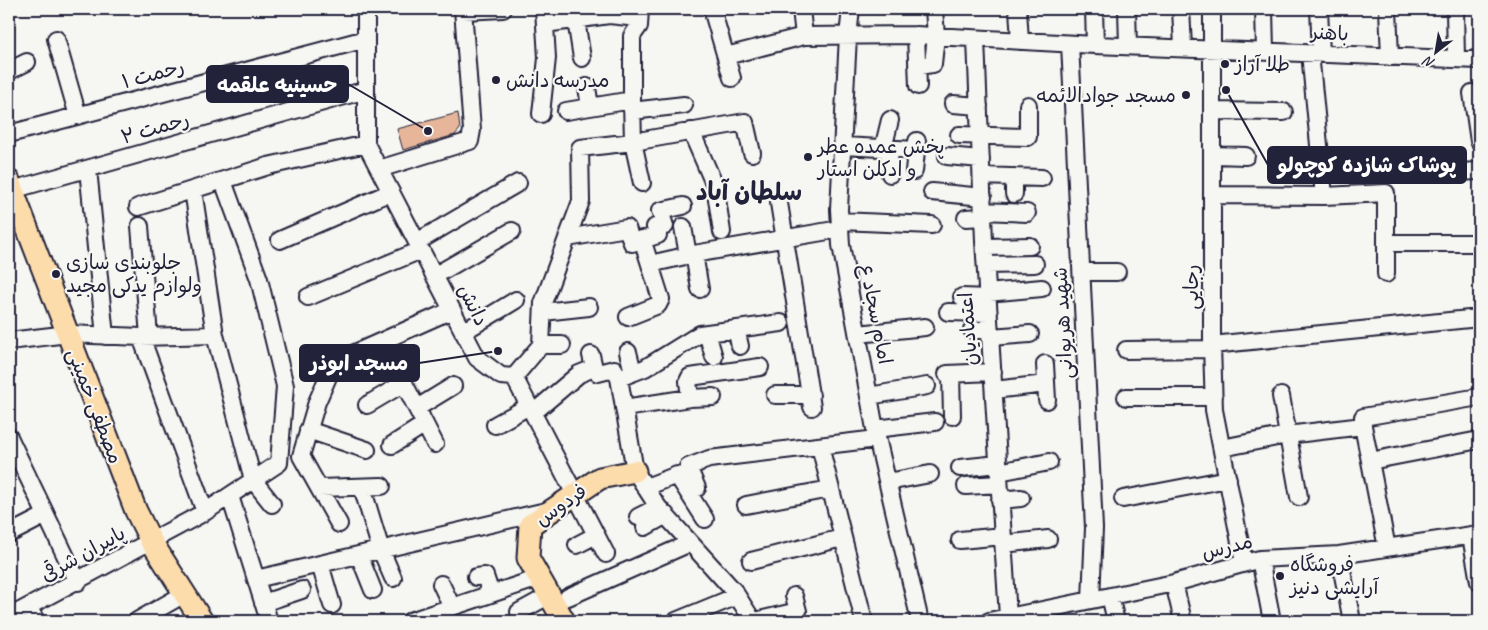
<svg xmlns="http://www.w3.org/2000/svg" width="1488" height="630" font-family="Caveat,'Playpen Sans Arabic',sans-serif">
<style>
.building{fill:#e7b599;stroke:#22223b}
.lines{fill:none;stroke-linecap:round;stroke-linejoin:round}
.minor-casing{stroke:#22223b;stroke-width:20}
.major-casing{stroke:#22223b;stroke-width:25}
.minor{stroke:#f6f6f2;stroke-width:16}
.major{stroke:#fddcac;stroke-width:21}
.poi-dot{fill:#22223b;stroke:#f6f6f2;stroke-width:2}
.labels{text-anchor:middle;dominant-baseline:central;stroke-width:4.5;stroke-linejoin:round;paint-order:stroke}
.street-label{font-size:20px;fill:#22223b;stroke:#f6f6f2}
.poi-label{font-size:20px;fill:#22223b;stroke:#f6f6f2;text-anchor:start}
.district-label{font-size:25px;font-weight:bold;fill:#22223b;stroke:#f6f6f2}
.leader{fill:none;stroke:#22223b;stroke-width:2}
.callout-dot{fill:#22223b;stroke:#f6f6f2;stroke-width:2}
.callout{fill:#22223b;stroke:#22223b;stroke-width:2}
.callout-label{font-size:21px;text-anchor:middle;font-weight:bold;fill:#fff}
</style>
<rect width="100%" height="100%" fill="#f6f6f2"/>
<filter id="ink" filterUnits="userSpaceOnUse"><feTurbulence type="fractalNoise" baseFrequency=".02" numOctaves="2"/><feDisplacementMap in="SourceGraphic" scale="10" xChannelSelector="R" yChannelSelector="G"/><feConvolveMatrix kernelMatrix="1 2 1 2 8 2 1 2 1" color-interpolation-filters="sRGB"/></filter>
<g filter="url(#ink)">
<path class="building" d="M458,113L460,129L455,135L403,150L397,129Z"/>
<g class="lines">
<g class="minor-casing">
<path id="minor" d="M366,9V144L477,358L501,376L514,377L606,554
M640,9L639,26L632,36V100L633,142L642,183
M712,9L732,78
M801,9L804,36
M851,9L848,36L839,209L841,245L875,429L920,621
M1018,9L1020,41
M1094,9L1095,45
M1127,9L1128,46
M1181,9L1183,47
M1212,9V345L1214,410L1244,563
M1264,9L1265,51
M1319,9L1321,53
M1388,9L1390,57
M1455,9L1456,59
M463,11L503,9
M576,20L582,58
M545,24L609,15L638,18
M916,35L918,86
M56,39L78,116
M976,39L984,241L1008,617
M1070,44L1094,528L1091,600
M1310,53L1324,196
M726,56L804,36L916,35L1095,45L1479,60
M917,66L933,64L936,36L934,9
M9,71L27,62
M587,87L590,107
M1472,93L1479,141
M953,104L979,106
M566,111L632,100
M632,111L684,105
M1213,111L1284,112
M541,114L547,58L544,9
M691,131L715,186L722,232
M9,134L366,39
M959,135L1028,137V105
M844,146L916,150
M883,149L890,120
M889,149L890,174
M1213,155L1246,156
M947,156L981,159
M88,169L105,336
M379,169L470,141L472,130L463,9
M914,171L917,141
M1457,172L1479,171
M982,176L1042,178
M12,190L366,90
M193,190L215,335L253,480L272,504
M932,192L983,197
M1014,194V177
M1212,195L1324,196L1386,193V274
M779,203L812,407
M138,207L268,166L366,144
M983,211L1027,213
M966,218L983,217
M840,221L932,225
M140,226L149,336
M683,227L688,255
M567,238L627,228L632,243L658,235L655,227L665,226L660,211L683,206
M280,240L391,192
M417,242L518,183
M1387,243H1479
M985,247L1030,246
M694,254L700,289
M650,264L694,254L840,229
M986,265L1035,264
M1084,272H1117
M434,276L512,231
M987,293L1042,288
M308,297L421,250
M962,297L988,298
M543,312L589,307
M948,312L989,313
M628,317L658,305L661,299L642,239
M736,329L740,346
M972,330H990
M463,332L516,300
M707,333L714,357
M858,334L925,327
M141,337L205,512
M990,337L1030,334
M9,341L68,334L141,337L215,335
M383,342L435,444
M541,345H562
M1212,345L1479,318
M1126,350L1213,349
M628,352L633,372
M591,355L594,368L598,373L614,369L619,378L635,471L658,507L734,591L753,621
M1045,364L1047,400
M947,374L993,372
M951,374L952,416
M514,377L541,345L543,303L581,201L580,148L633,142L745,122L752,153
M619,378L645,368L700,334L781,323
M994,390L1046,384
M775,395H811
M869,396L927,386
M1281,396L1299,497
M1126,397H1214
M690,398L688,381L690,377L760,367
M367,405L404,383
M417,408L453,386
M624,408L690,398L713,397
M533,413L579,374L594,368
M495,425L529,406
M1363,426V417L1479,397
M875,429L935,422
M308,430L367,450
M9,437L78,582
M392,445L425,424
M820,446L864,621
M1222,448L1287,435L1363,426L1370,461
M301,456L317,402L331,370L346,357L452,310
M301,456L339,524
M960,468L998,464
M999,472L1049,462
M888,482L930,474
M966,486L999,484
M362,487L381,550L393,578
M646,487L677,475L705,519
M319,488L382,486
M688,492L697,488L688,467L709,459L877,439
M230,496L269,621
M1123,499L1228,479
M1000,500L1021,498
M746,505L830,489
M638,517L658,507
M645,527L666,515
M9,534L46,515
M1471,536L1479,582
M960,540L1003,536
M1003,544L1048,539
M577,545L596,535
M1387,548L1370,461L1479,440
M359,555L373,590
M1339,555L1352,621
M1260,559L1272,621
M751,561L842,538
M320,564L332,605
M476,577L485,576L491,594
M256,579L546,511
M1174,583L1183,621
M441,584L452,607
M1110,596L1116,621
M568,597L690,543
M263,603L302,590
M29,608L36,621
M519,612L550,595
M9,617L205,512L279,463L285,386L259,279L223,181
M137,621L186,593
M410,621L539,578
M676,621L737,596
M755,621L798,611L794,596
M989,621L1174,583L1260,559L1339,555L1479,534"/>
</g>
<g class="major-casing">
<path id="major" d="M9,181L136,511L151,541L202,621
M564,621L528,558L530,525L600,478L635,471"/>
</g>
<use href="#minor" class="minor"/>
<use href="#major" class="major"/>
</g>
</g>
<g class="poi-dot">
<circle cx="1225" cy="64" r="5"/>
<circle cx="496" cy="80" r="5"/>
<circle cx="1186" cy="95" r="5"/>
<circle cx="808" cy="157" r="5"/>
<circle cx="56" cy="274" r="5"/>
<circle cx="1280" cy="576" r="5"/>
</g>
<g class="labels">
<g class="street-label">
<text transform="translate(1330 33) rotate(3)">باهنر</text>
<text transform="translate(153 74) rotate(-15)">رحمت ۱</text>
<text transform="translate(155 128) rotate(-16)">رحمت ۲</text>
<text transform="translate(1191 287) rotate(-90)">رجایی</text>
<text transform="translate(473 305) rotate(63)">دانش</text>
<text transform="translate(876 314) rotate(79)">امام سجاد ع</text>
<text transform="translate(1063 323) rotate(-93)">شهید هریوانی</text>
<text transform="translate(968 329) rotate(-94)">اعتمادیان</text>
<text transform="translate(95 406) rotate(69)">مصطفی خمینی</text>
<text transform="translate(561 505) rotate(-35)">فردوس</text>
<text transform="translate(1227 547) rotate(-14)">مدرس</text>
<text transform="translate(83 554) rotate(-29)">پاییران شرقی</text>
</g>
<g class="poi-label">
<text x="1235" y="64">طلا آراز</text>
<text x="506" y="80">مدرسه دانش</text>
<text x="1176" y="95" text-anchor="end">مسجد جوادالائمه</text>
<text x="818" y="146">پخش عمده عطر<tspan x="818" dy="23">و ادکلن استار</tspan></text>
<text x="66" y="262">جلوبندی سازی<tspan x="66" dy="23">ولوازم یدکی مجید</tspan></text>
<text x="1290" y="564">فروشگاه<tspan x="1290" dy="23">آرایشی دنیز</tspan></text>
</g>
<g class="district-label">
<text x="749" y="192">سلطان آباد</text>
</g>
</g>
<path class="leader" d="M428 131L348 84M1226 90L1268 165M498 351L419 363"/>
<g class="callout-dot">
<circle cx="428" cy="131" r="5"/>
<circle cx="1226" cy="90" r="5"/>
<circle cx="498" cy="351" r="5"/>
</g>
<g class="callout">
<rect x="207" y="66" width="141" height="36" rx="5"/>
<rect x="1268" y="147" width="198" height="36" rx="5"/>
<rect x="300" y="345" width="119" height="36" rx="5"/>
</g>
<g class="callout-label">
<text x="277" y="92">حسینیه علقمه</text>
<text x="1367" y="172">پوشاک شازده کوچولو</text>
<text x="359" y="370">مسجد ابوذر</text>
</g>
<rect width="1488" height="630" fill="none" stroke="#f6f6f2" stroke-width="30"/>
<rect x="15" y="15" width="1458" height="600" fill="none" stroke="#22223b" stroke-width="2" filter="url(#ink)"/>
<g transform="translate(1436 52) rotate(211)" stroke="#f6f6f2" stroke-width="4" paint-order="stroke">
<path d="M0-4L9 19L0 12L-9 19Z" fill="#22223b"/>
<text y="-8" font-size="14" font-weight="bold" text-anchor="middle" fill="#22223b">N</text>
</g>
</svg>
